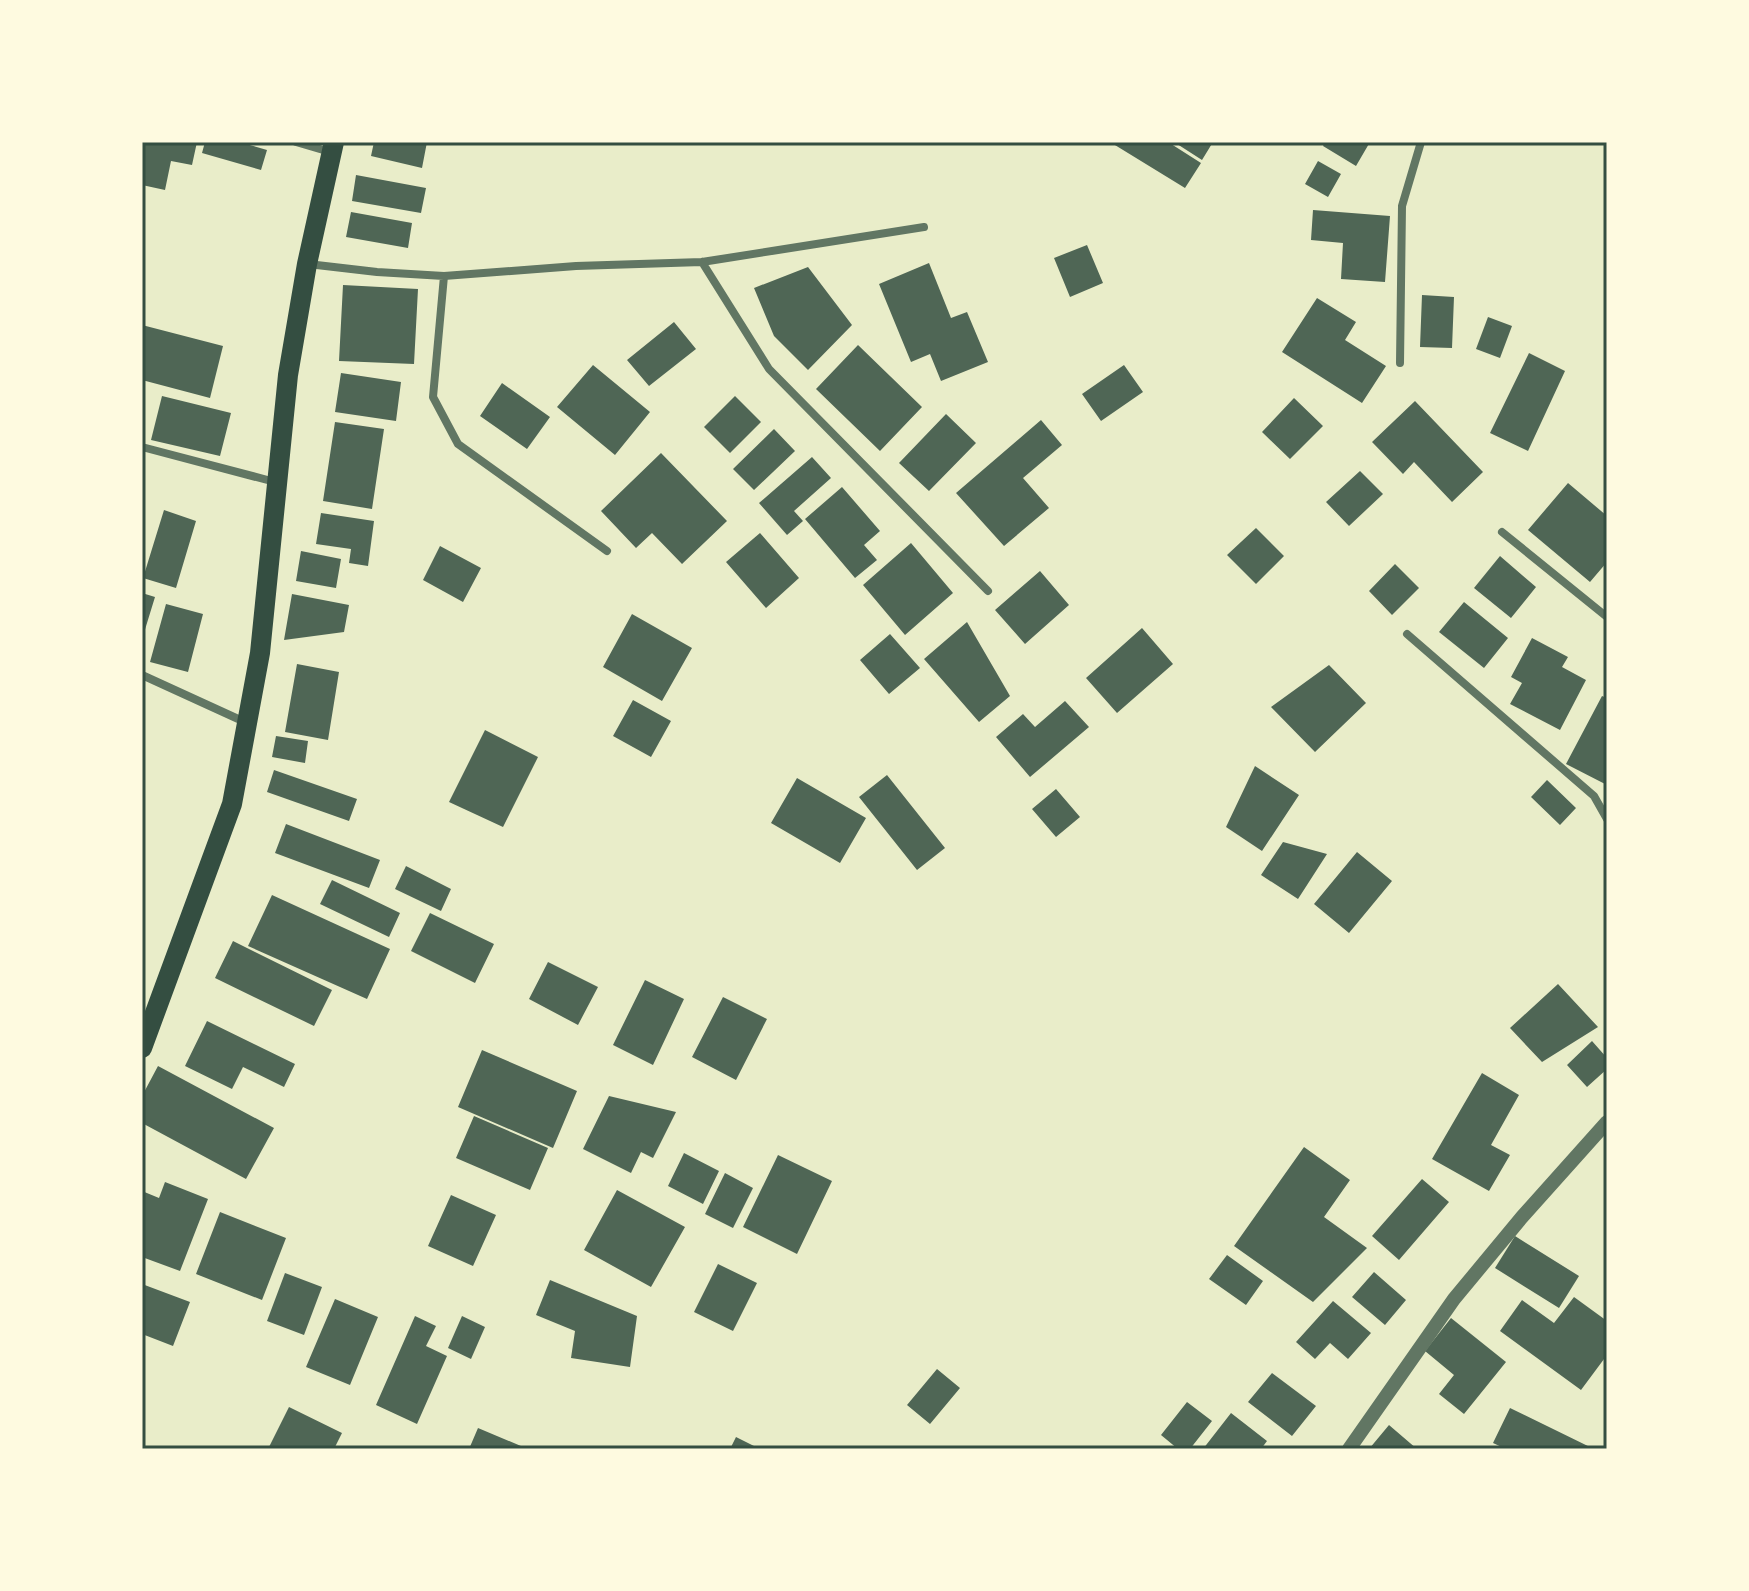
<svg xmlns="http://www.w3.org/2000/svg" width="1749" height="1591" font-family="Raleway,sans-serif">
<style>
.building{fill:#4f6655}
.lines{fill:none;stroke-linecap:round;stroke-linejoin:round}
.minor{stroke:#617663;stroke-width:8}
.tertiary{stroke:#617663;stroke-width:14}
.primary{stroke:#344e41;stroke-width:20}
.neatline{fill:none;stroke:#344e41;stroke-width:3}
</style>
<rect width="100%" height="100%" fill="#e9edc9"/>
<path class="building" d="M142,142H197L192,165L171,161L165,190L142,185Z
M205,142H239L267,150L261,170L202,153Z
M374,142H427L422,168L371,156Z
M1110,142H1168L1201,163L1185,188Z
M1174,142H1213L1202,160Z
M1325,142H1370L1356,166L1323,146Z
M1318,161L1341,174L1328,197L1305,184Z
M356,175L426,188L421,213L352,201Z
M1313,210L1390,216L1385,282L1341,279L1343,243L1311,240Z
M351,212L412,223L408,248L346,237Z
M1087,245L1103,283L1070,297L1054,258Z
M929,263L951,318L967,312L988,362L941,381L930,354L911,362L879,284Z
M808,267L852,325L808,370L774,336L754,288Z
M343,285L418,289L414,364L339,361Z
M1422,295L1454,297L1452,348L1420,347Z
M1317,298L1356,322L1345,340L1386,366L1362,403L1282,352Z
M1488,317L1512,326L1500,358L1476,349Z
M674,322L696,349L649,386L627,360Z
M142,325L223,346L210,398L142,380Z
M858,345L922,407L880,451L816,389Z
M1529,353L1565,371L1528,451L1490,433Z
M593,365L650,412L615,455L557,407Z
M1124,365L1143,392L1101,421L1082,394Z
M341,373L401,382L396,421L335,412Z
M502,383L550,417L527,449L480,416Z
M162,396L231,413L220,456L151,440Z
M735,396L761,422L730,453L704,427Z
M1294,398L1323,426L1290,459L1262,432Z
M1415,401L1483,472L1452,502L1414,462L1403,474L1372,442Z
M946,414L976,443L929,491L899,463Z
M1041,420L1062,445L1023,478L1049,508L1004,546L956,493Z
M335,422L384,429L372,509L323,501Z
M774,429L795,451L754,490L733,469Z
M661,453L727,521L682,564L652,533L636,548L601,511Z
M812,457L831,478L794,511L803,521L787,535L759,503Z
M1360,471L1383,494L1349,526L1326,502Z
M1568,483L1607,516V562L1590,582L1528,530Z
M842,487L880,531L864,545L877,560L855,578L805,519Z
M164,510L196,521L176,588L143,578Z
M321,513L374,521L368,566L349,563L351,549L316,544Z
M1256,528L1284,556L1256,584L1227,555Z
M760,533L799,578L766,608L726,562Z
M911,543L953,593L905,635L863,585Z
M440,546L481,568L463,602L423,580Z
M301,551L341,559L336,588L296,581Z
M1500,556L1536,587L1511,618L1474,588Z
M1395,564L1419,588L1392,615L1369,591Z
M1040,571L1069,605L1025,644L995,610Z
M142,593L155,597L143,636H142Z
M292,594L349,605L344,632L284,640Z
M1464,602L1508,638L1484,668L1439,632Z
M166,604L203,614L188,672L150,662Z
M632,614L692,648L662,701L603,667Z
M967,622L1010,696L979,722L924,659Z
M1142,628L1173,664L1117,713L1086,678Z
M890,634L920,668L889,694L860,660Z
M1532,638L1568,657L1562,667L1586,680L1560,730L1510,704L1522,683L1511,677Z
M297,664L339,672L328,740L285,732Z
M1329,665L1366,703L1315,752L1271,707Z
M1602,696L1607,698L1605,784L1566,764Z
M633,700L671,721L651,757L613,736Z
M1065,701L1089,727L1030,777L996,737L1023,714L1035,727Z
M485,730L538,757L503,827L449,802Z
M276,736L308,741L305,763L272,757Z
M1255,766L1299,795L1262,851L1226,827Z
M274,770L357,799L349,821L267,792Z
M887,775L945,848L917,870L859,797Z
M797,778L866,818L840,863L771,823Z
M1547,780L1576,808L1560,825L1531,797Z
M1056,789L1080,817L1056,837L1032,809Z
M286,824L380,860L369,888L275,853Z
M1283,842L1327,854L1298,899L1261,875Z
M1357,852L1392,881L1349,933L1314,904Z
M406,866L451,889L441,911L395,889Z
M332,880L400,913L389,937L320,904Z
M272,895L390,949L367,999L248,946Z
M430,913L494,944L475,983L411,951Z
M233,941L332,990L314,1026L215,978Z
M548,962L598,987L578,1025L529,999Z
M645,980L684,999L653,1065L613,1045Z
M1558,984L1598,1027L1542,1062L1510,1028Z
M723,997L767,1019L736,1080L692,1057Z
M207,1021L295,1064L284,1087L243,1067L232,1089L185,1066Z
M1592,1041L1607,1058V1069L1587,1087L1567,1065Z
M482,1050L577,1091L553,1148L458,1107Z
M158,1066L274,1128L246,1179L142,1123V1096Z
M1482,1073L1519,1095L1491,1145L1510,1155L1489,1191L1432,1159Z
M609,1096L676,1112L653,1158L641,1152L631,1173L583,1149Z
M474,1116L548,1148L530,1190L456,1158Z
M1304,1147L1350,1180L1324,1217L1367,1248L1313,1302L1234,1246Z
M684,1153L719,1171L703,1204L668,1186Z
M778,1155L832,1181L797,1254L743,1227Z
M725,1173L753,1188L733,1228L705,1214Z
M1422,1179L1449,1202L1399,1260L1372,1236Z
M165,1182L208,1199L180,1271L142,1257V1191L159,1198Z
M617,1190L685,1227L651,1287L584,1250Z
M451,1195L496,1215L473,1266L428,1246Z
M220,1212L286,1238L262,1300L196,1274Z
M1515,1236L1579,1276L1559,1308L1495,1268Z
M1227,1255L1263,1281L1246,1305L1209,1279Z
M718,1264L757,1283L733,1331L694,1312Z
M1374,1272L1406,1300L1385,1325L1352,1297Z
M285,1273L322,1287L304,1335L267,1321Z
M550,1280L637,1316L630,1367L571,1358L575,1331L536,1315Z
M142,1284L190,1302L173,1346L142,1334Z
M1574,1297L1607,1321V1355L1581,1390L1500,1331L1522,1300L1554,1323Z
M335,1299L378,1317L350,1385L306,1367Z
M1333,1301L1371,1333L1348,1359L1330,1343L1315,1359L1296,1342Z
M415,1316L436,1326L426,1346L447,1356L417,1424L376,1405Z
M462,1316L485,1327L471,1359L448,1348Z
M1451,1318L1506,1362L1464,1414L1439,1394L1454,1375L1425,1351Z
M937,1369L960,1388L930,1424L907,1405Z
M1272,1373L1316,1406L1292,1436L1248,1402Z
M1187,1402L1212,1421L1190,1449H1178L1161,1435Z
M289,1407L342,1433L334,1449H268Z
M1510,1408L1594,1449H1506L1493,1443Z
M1231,1413L1267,1441L1261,1449H1203Z
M1389,1425L1417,1449H1369Z
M478,1428L528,1449H469Z
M736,1437L760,1449H730Z"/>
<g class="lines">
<path class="minor" d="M296,142L330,152
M702,262L769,369L988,591
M308,264L377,272L444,276L576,266L702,262L924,227
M444,276L433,397L458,444L607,551
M1400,363L1402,206L1421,142
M142,447L275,482
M1502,532L1607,617
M1407,634L1594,796L1607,819
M142,675L247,723"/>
<path class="tertiary" d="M1349,1449L1454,1299L1522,1217L1607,1122"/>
<path class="primary" d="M142,1048L232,804L260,653L288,375L307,264L334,142"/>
</g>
<rect width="1749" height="1591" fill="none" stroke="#fefae0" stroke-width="288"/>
<rect x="144" y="144" width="1461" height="1303" class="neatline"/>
</svg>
